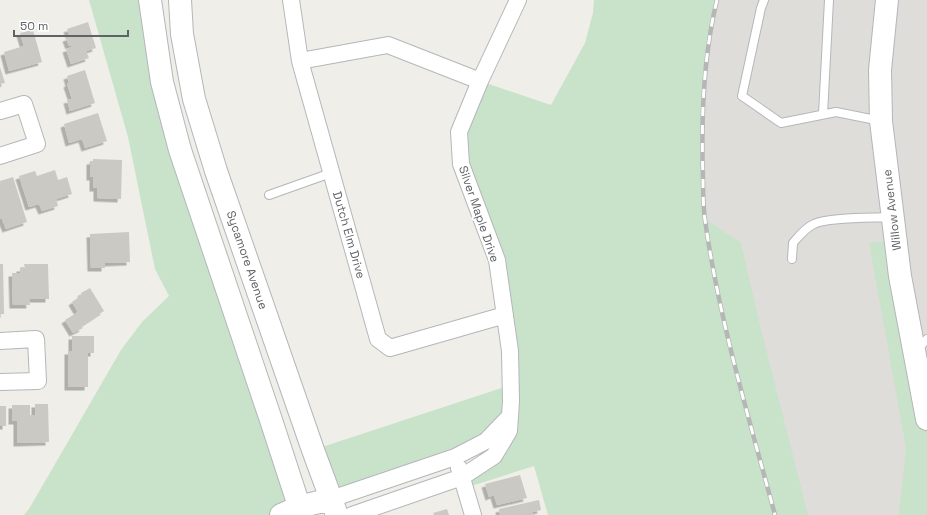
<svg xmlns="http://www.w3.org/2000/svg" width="927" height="515" font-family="'Space Grotesk',sans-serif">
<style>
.industrial{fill:#deddda}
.green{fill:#c8e3c9}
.building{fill:#cbc9c4;filter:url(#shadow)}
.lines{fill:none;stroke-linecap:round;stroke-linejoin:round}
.lane-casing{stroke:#b4b7ba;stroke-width:10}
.street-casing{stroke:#b4b7ba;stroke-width:18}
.secondary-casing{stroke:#b4b6ba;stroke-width:24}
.lane{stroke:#fff;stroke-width:8}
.street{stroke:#fff;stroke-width:16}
.secondary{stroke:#fff;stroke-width:22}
.rail-casing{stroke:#b5b6b6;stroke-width:4.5}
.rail{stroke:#fff;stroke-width:3;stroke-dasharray:9;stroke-linecap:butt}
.labels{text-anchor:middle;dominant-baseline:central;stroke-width:4;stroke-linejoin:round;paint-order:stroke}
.street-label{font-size:12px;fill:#5f6266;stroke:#fff}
</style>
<defs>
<filter id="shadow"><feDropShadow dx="-3.5" dy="3.5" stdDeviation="0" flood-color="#0004"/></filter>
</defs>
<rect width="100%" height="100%" fill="#efeee8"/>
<path class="industrial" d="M717,0H927V358L918,366L927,515H775L704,219L702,155L703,97L709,47Z"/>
<path class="green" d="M89,0H150L162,82L299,507L281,515H24L29,509L121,350L142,322L169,296L155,269L128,137Z
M594,0H717C700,71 702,146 704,218L741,243L759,321L808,515H548L534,466L465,488L462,477L494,456L486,441L331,499L313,450L511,385L510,351L459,132L480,81L551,105L585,43L593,13Z
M895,240L918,366L927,358V515H899L906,448L869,243Z"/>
<path class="building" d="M88,22L96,48L86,51L89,58L71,64L66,49L72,47L71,45L69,46L66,38L70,37L67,29Z
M33,30L42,62L9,71L4,52L24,46L20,33Z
M0,67L5,83L0,84Z
M85,70L95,103L70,111L67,100L72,99L67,84L69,83L67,76Z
M98,113L107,141L85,148L82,139L69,143L64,124Z
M93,159L122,160L121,199L97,198V188H93V177H90V161H93Z
M55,170L58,180L67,177L72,194L56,199L58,206L42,211L39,204L29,207L19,176L35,171L37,176Z
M13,177L27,222L6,229L2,219H0V193H1L0,181Z
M129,232L130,262L105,263V268H91L90,234Z
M0,264H3L4,314H0Z
M24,264H48L49,299H29L30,305H13L12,273H20V268H25Z
M90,288L104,311L81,326L83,328L73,333L65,320L78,312L72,302L82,295L81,293Z
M72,336H94V353H88V387H68V351H72Z
M35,404H48L49,442L17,443V421H12V405H30V415H35Z
M0,406H6V426H0Z
M520,475L527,498L497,505L494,495L489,497L485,484Z
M539,500L541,510L532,512L533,515H500L499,509Z
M447,509L449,515H434L433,513Z"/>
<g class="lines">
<g class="lane-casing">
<path id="lane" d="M764,0L761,8L742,96L781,123L836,112L881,121
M823,114L829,0
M269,195L331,173
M792,259L793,243C799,236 805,228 814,224C827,217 875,218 892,217
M917,350L927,339"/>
</g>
<g class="street-casing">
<path id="street" d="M291,0L300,61L378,339L390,348L505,315
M300,61L388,45L480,81
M0,111L24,104L37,144L0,156
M0,341L36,339L38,381L0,382
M510,416L511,401L510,351L497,260L461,164L459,132L480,81L518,0
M459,468L473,515
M331,499L455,457L486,441L510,416L509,431L494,456L462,477L352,515"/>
</g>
<g class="secondary-casing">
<path id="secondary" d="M150,0L162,82L180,150L271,420L302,515
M180,0L182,34L194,99L216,171L313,450L337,515
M887,0L880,70L881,121L900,276L927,419
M281,515L299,507L331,499"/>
</g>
<use href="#lane" class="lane"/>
<use href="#street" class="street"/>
<use href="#secondary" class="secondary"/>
<g class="rail-casing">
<path id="rail" d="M717,0C703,57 701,119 703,178C703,192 703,206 705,220C719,320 749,418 775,515"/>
</g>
<use href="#rail" class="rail"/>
</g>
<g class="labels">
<g class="street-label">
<text transform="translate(892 210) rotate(-97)">Willow Avenue</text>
<text transform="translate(479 214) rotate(71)">Silver Maple Drive</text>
<text transform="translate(349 235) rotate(74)">Dutch Elm Drive</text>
<text transform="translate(247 260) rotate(71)">Sycamore Avenue</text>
</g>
</g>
<path d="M14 30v6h114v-6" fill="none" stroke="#5f6266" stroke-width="2"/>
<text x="20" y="30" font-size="12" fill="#5f6266" stroke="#ffffff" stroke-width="3" paint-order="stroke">50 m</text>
</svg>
